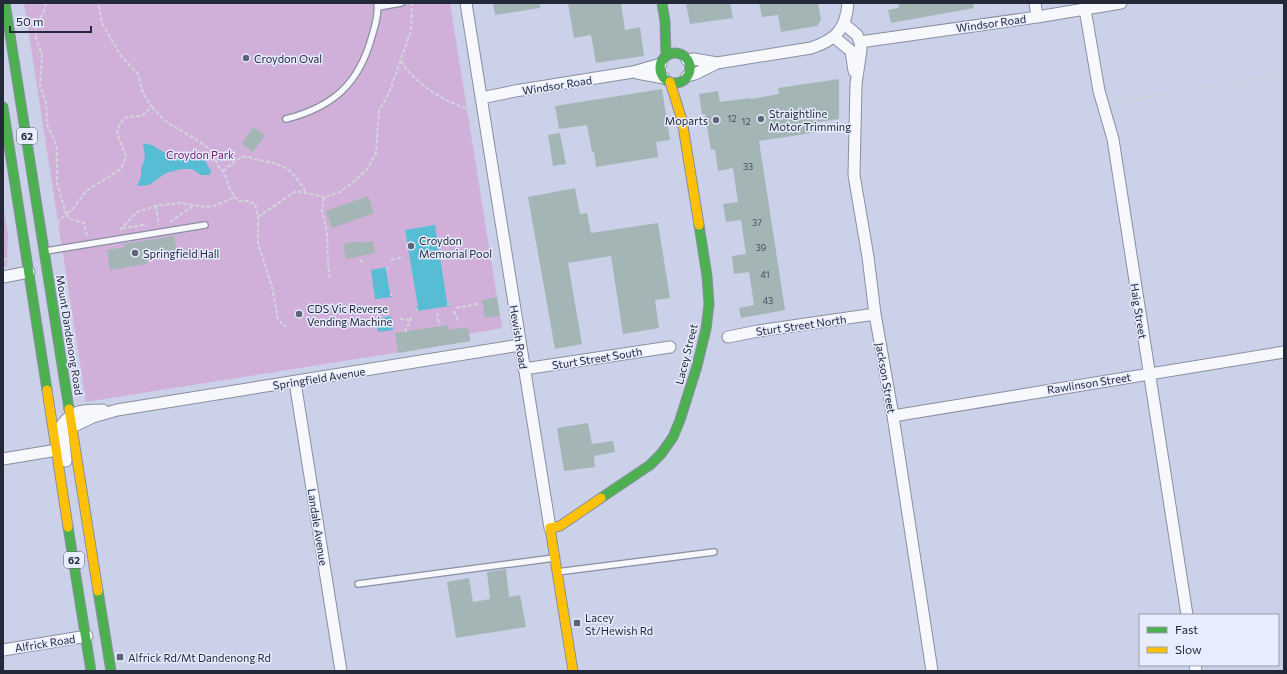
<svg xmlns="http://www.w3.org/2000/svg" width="1287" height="674" font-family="Commissioner,sans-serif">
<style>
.green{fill:#d0b0d9}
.water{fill:#56bdd4}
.building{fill:#a3b6b5}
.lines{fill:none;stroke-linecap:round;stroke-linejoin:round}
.lane-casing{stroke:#8a8fa1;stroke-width:8}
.street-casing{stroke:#8a8fa1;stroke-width:13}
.fast-casing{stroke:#8a8fa1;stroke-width:11}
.slow-casing{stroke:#8a8fa1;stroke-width:11}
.path{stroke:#d2d5dc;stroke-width:2;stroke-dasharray:4 2;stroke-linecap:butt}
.lane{stroke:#f7f8fc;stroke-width:5.5}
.street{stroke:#f7f8fc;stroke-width:11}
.fast{stroke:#4caf50;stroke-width:9}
.slow{stroke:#ffc107;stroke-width:9}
.poi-dot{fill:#5e6477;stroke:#e7edfe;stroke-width:1.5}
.labels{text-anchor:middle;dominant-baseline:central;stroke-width:3;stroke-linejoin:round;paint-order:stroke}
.number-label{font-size:9px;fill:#444c58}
.shield{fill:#e7edfe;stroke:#5e6474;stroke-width:1}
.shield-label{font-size:10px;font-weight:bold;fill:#242939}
.street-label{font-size:11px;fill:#242939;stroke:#e7edfe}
.poi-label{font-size:11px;fill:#242939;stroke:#e7edfe;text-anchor:start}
.park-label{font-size:11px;fill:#72206c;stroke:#e7edfe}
</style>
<rect width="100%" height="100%" fill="#cad1e9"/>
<path class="green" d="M24,3H450L502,328L469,334L470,341L86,402Z
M3,204L8,235L7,266L3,267Z"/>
<path class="water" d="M143,143L152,145L174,158L203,157L211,171L210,175H201L192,169H182L166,173L149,185L137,186L141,177V169L145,158Z
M435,225L447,302H449L450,306L416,311L415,308L418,307L405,230Z
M388,267V269L386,270L390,294H391L392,297L375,299L371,270Z
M391,316L393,330L378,332L376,319Z"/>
<path class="building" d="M493,3H540V8L495,15Z
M568,3H621L625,30L640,27L644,56L596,63L591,35L574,38Z
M686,3H730L733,18L690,24Z
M759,3H818L821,20L817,26L781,32L778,15L762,17Z
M898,3H973L974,8L891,23L888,10L899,8Z
M839,79V119L818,122L819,132L759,141L785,310L741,318L739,308L754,305L749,272L734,274L732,256L746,254L741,220L726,222L723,204L738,202L733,168L718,171L715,149L711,150L705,114H702L699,94L718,91L720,102L750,98L751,99L779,94L778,88Z
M662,89L670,140L656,142L658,157L596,167L594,152H592L587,125L559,129L555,106Z
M253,127L265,135L253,152L242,144Z
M560,133L566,164L553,166L548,135Z
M575,188L580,214L587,213L591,233L658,223L670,298L655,300L659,328L623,334L611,256L568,263L582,344L555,349L528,197Z
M368,196L374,213L332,228L326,211Z
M174,236L177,251L146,256L147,264L110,270L107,250L125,247L124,244Z
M361,241V243L373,241L375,253L346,259L343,244Z
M497,297L500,316L485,318L482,300Z
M448,325L449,330L468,327L470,341L398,353L395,333Z
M588,423L592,444L613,441L615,452L594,456L595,467L564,471L557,428Z
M506,569L509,597L520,595L526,627L456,638L447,582L469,578L473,602L490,599L487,572Z"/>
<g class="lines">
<g class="lane-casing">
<path id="lane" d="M378,7L401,3
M286,119C333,107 359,84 372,36C375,26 379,14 377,3
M46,251L205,225
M557,572L714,552
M358,584L554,558"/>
</g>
<g class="street-casing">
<path id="street" d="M466,3L550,528
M1035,3L1037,17
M1085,9L1099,91L1113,139L1187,615
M844,24L857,35L860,42L861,50L856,84L854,175L868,257L875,314L893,416L932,671
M834,37L851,51L854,71
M860,42L1037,17L1121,3
M687,60L694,59L717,63L811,48C835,40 846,30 848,3
M637,73L664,78
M687,76L695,74L717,63
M481,98L515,91L633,72L661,64
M3,277L29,272
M728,337L758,331L875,314
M524,369L670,347
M295,382L341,671
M893,416L1284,352
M72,427L93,417L117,410L520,345
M3,459L57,450
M66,461L62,425C74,408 84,411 103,410
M3,650L87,636
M1195,665L1196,671"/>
</g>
<g class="fast-casing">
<path id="fast" d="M5,3L69,409
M662,3L665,21L666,56
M660 68a15 15 0 1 1 30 0a15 15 0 1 1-30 0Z
M3,107L47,390
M601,498L650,465L661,454L673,437L680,420L697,366L706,329L709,304L707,276L699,225
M68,527L91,671
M98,591L111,671"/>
</g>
<g class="slow-casing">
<path id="slow" d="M670,82L682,120L699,225
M47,390L68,527
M69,409L98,591
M573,671L550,528L560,526L601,498"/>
</g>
<path class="path" d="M46,3L43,14L36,24V38L42,55L40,86L46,102L47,125L54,139L57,149V183L66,214C55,223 57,227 59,240
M678,44L684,42
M401,61C413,82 445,103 469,109
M1111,98L1137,99L1284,75
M152,107L165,121L200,142L212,151L218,166L223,171L230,189L235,197L239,201H248L255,204L258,217V243L272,287L278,320L286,327
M223,171C229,167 236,159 243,157C248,155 253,159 258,160C284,164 293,169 306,193
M156,206L159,225
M258,217L296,191L324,197
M170,222L193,206
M122,228L144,225L147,226
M120,230L137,212L156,206L179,203L207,207L214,206L235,197
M87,236L84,223L70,219L66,214L73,209L86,191L121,169L126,156L117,134L120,123L127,117L141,116L152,107L143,93L138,74L121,56L102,23L98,3
M3,260L8,258
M360,260L364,264
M391,260L403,257
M386,269L388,268
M330,278L328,265L327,233L322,210L324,197L340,192L353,182L368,168L376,153L379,111L389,93L411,31L412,3
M390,295H392
M447,304H450
M456,308L478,304
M416,310L418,309
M454,311L459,323
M437,313L439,326
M400,319L410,320
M405,332L412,316
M676,356L688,354"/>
<use href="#lane" class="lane"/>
<use href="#street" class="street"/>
<use href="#fast" class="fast"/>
<use href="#slow" class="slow"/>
</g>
<g class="poi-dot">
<circle cx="246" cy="58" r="4"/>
<circle cx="761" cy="119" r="4"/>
<circle cx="716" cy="120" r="4"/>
<circle cx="411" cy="246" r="4"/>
<circle cx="135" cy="253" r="4"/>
<circle cx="299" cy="314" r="4"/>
<rect x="573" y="619" width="8" height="8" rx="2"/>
<rect x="116" y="653" width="8" height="8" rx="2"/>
</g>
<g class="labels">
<g class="number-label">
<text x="732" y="118">12</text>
<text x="746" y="121">12</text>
<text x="748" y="166">33</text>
<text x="757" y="222">37</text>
<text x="761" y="247">39</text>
<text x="765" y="274">41</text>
<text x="768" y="300">43</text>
</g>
<g class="shield">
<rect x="17" y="128" width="20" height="16" rx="3"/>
<rect x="64" y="552" width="20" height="16" rx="3"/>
</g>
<g class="shield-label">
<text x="27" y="136">62</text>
<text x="74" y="560">62</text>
</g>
<g class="street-label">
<text transform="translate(991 23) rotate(-8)">Windsor Road</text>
<text transform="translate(557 85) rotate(-9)">Windsor Road</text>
<text transform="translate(1139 311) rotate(81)">Haig Street</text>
<text transform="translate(801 325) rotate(-8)">Sturt Street North</text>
<text transform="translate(70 335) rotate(81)">Mount Dandenong Road</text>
<text transform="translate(519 337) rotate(81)">Hewish Road</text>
<text transform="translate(686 354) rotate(-76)">Lacey Street</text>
<text transform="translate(597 358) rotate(-9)">Sturt Street South</text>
<text transform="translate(319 378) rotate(-9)">Springfield Avenue</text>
<text transform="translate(886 378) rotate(80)">Jackson Street</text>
<text transform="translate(1089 383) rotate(-9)">Rawlinson Street</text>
<text transform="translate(318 527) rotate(81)">Landale Avenue</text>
<text transform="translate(45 643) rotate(-9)">Alfrick Road</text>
</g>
<g class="poi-label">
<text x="254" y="58">Croydon Oval</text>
<text x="769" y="113">Straightline<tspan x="769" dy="13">Motor Trimming</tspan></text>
<text x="708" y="120" text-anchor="end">Moparts</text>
<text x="419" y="240">Croydon<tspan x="419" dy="13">Memorial Pool</tspan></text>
<text x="143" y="253">Springfield Hall</text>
<text x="307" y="308">CDS Vic Reverse<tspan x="307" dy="13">Vending Machine</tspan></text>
<text x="585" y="617">Lacey<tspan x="585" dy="13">St/Hewish Rd</tspan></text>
<text x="128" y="657">Alfrick Rd/Mt Dandenong Rd</text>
</g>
<g class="park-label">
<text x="200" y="154">Croydon Park</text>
</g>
</g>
<rect width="1287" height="674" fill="none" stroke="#242939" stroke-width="8"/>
<rect x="1139" y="614" width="140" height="52" fill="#e7edfe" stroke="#999faf"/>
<rect x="1147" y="627" width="20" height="6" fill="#4caf50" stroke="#999faf"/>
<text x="1175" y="634" font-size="12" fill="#242939">Fast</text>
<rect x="1147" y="647" width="20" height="6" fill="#ffc107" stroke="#999faf"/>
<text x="1175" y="654" font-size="12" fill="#242939">Slow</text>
<path d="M10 26v6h81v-6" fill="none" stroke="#242939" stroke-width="2"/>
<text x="16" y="26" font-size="12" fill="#242939" stroke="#e7edfe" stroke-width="3" paint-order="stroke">50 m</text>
</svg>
